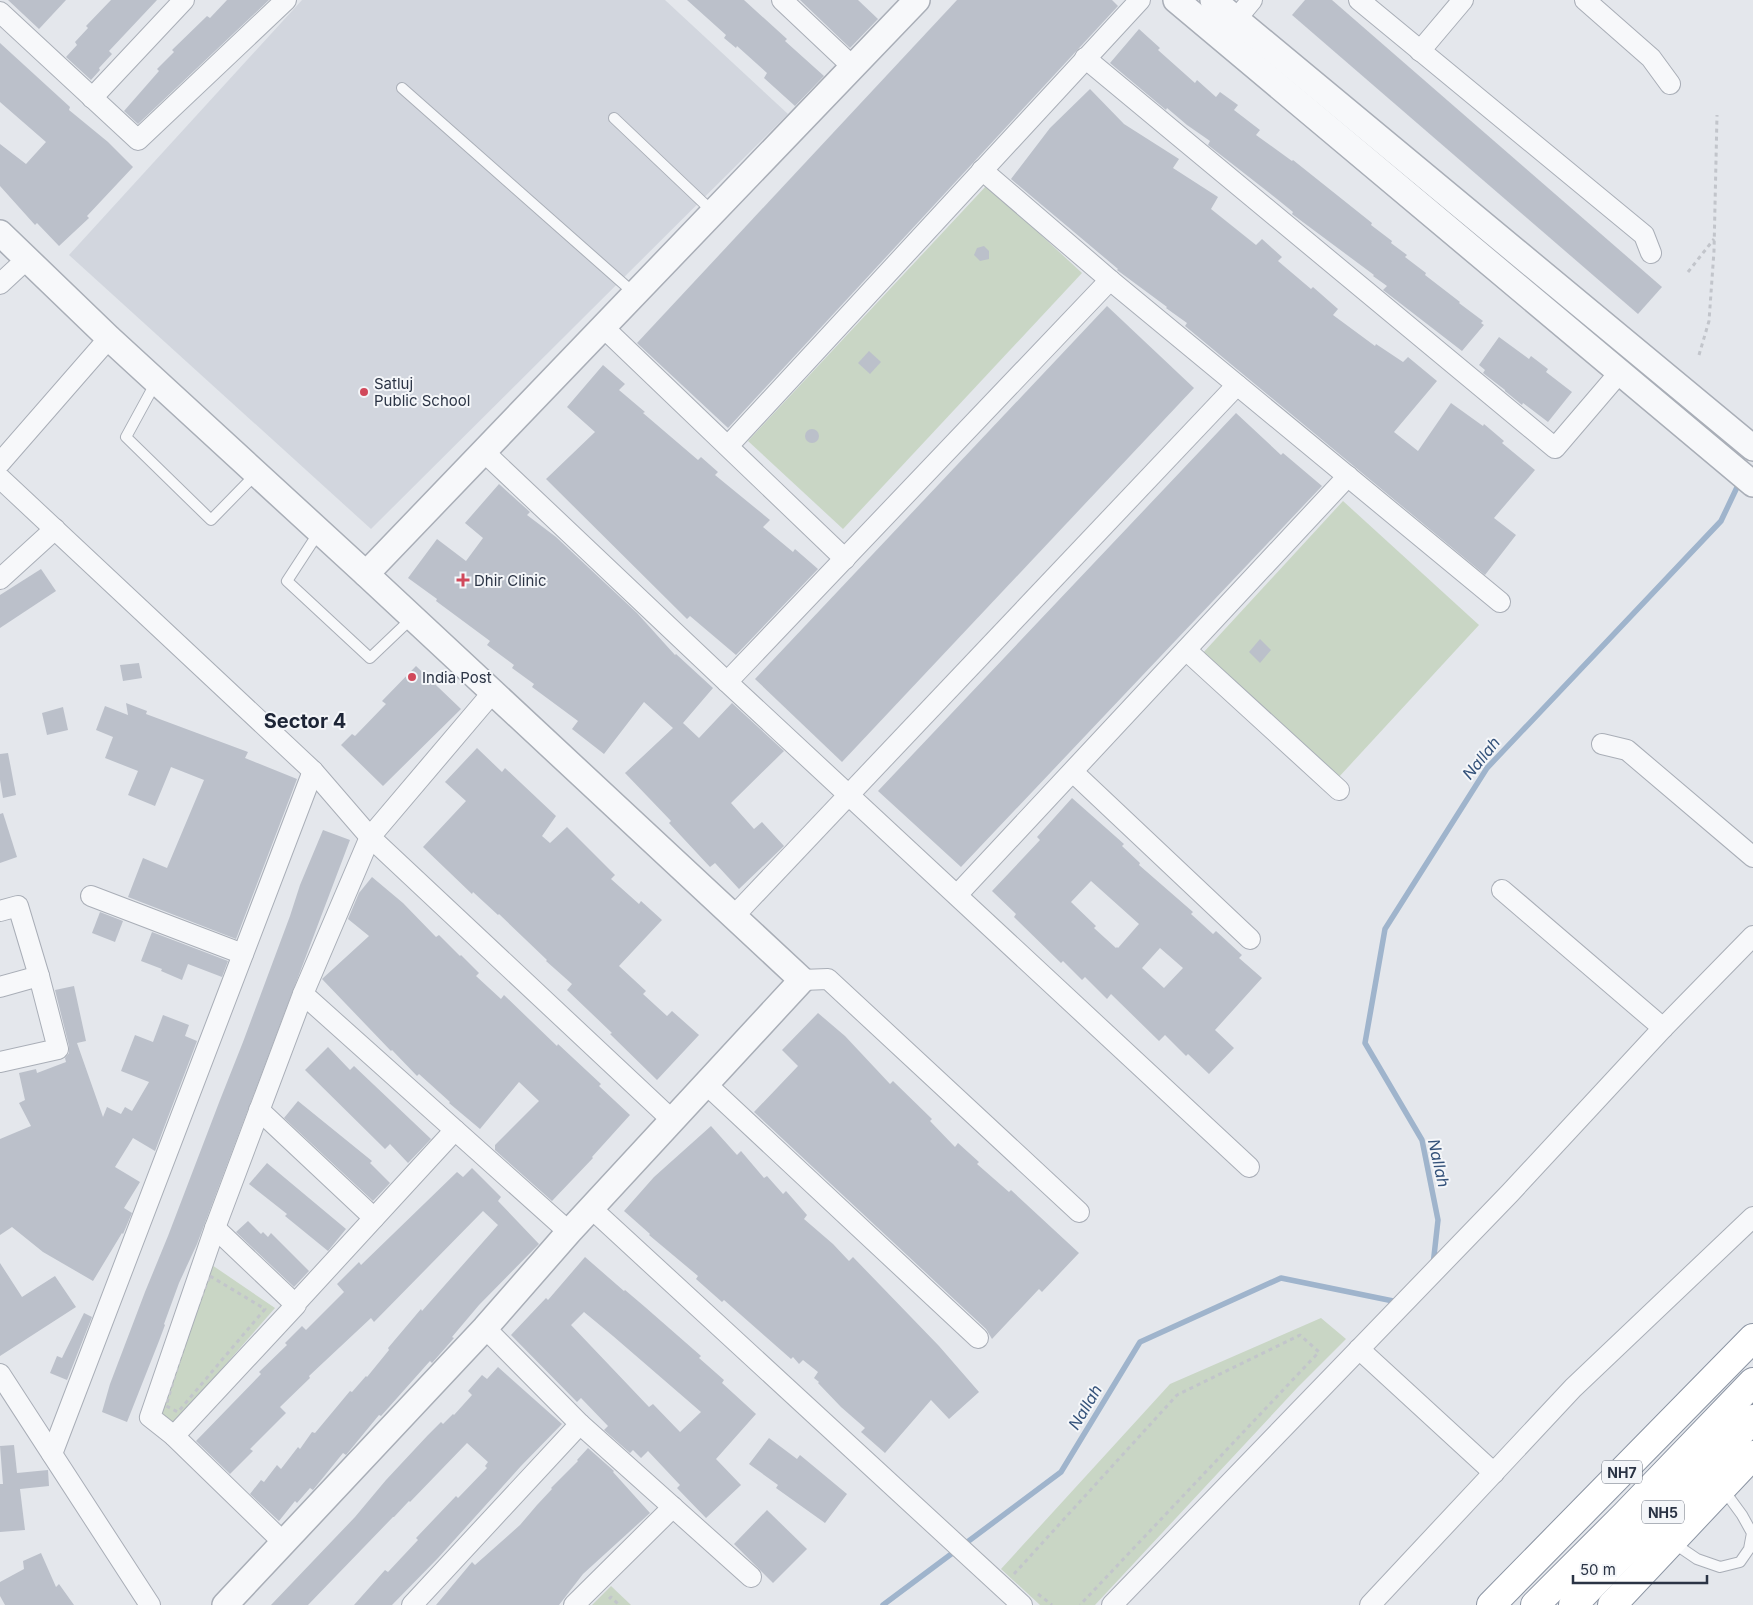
<svg xmlns="http://www.w3.org/2000/svg" width="1753" height="1605" font-family="Inter,sans-serif">
<style>
.built{fill:#d2d6de}
.green{fill:#c9d6c5}
.lines{fill:none;stroke-linecap:round;stroke-linejoin:round}
.stream{stroke:#9fb4cc;stroke-width:5.5}
.building{fill:#bbc0ca;fill-rule:evenodd}
.service-casing{stroke:#a9aeb7;stroke-width:12}
.minor-casing{stroke:#a9aeb7;stroke-width:22}
.tertiary-casing{stroke:#a9aeb7;stroke-width:28}
.trunk-casing{stroke:#8b94a3;stroke-width:30}
.path{stroke:#c2c5cb;stroke-width:3;stroke-dasharray:4 4;stroke-linecap:butt}
.service{stroke:#f7f8fa;stroke-width:10}
.minor{stroke:#f7f8fa;stroke-width:20}
.tertiary{stroke:#f7f8fa;stroke-width:25}
.trunk{stroke:#fff;stroke-width:28}
.poi-dot{fill:#d1495b;stroke:#f4f6f9;stroke-width:2}
.labels{text-anchor:middle;dominant-baseline:central;stroke-width:4;stroke-linejoin:round;paint-order:stroke}
.shield{fill:#f4f6f9;stroke:#676e7b;stroke-width:1}
.shield-label{font-size:14px;font-weight:bold;fill:#2b3445}
.poi-label{font-size:15px;fill:#2b3445;stroke:#f4f6f9;text-anchor:start}
.water-label{font-size:16px;font-style:italic;fill:#34527a;stroke:#f4f6f9}
.district-label{font-size:20px;font-weight:bold;fill:#1d2536;stroke:#f4f6f9}
</style>
<rect width="100%" height="100%" fill="#e4e7ec"/>
<path class="built" d="M302,0H665L788,114L371,529L69,255Z"/>
<g class="green">
<path d="M987,185L1082,273L843,529L748,441Z"/>
<path d="M1343,501L1479,625L1338,778L1202,654Z"/>
<path d="M209,1263L275,1308L173,1425L158,1414Z"/>
<path d="M1321,1318L1346,1339L1298,1387L1095,1605H1040L1001,1569L1170,1384Z"/>
<path d="M611,1586L631,1605H592Z"/>
</g>
<g class="lines">
<g class="stream">
<path d="M1433,1265L1438,1220L1422,1140L1365,1043L1385,929L1487,768L1721,521L1740,481"/>
<path d="M883,1605L1061,1472L1140,1342L1281,1278L1398,1302"/>
</g>
</g>
<g class="building">
<path d="M8,0H66L39,29Z"/>
<path d="M111,0H157L109,51L112,54L99,68L100,70L91,80L66,57L77,45L75,42L88,28L86,26Z"/>
<path d="M227,0H269L138,124L124,111L159,71L157,69L174,52L172,50L207,16L210,18Z"/>
<path d="M687,0H744L787,39L785,41L824,76L795,106L764,78L767,73L737,46L736,48L724,38L726,35Z"/>
<path d="M800,0H858L878,19L850,48Z"/>
<path d="M957,0H1112L1118,6L728,428L637,343Z"/>
<path d="M1305,0H1332L1662,287L1638,314L1292,15Z"/>
<path d="M1139,29L1160,48L1158,50L1195,83L1197,80L1216,97L1220,92L1238,105L1234,110L1260,130L1256,135L1292,161L1293,160L1372,223L1371,225L1392,241L1391,243L1407,255L1405,257L1426,273L1425,275L1460,302L1459,303L1483,321L1481,323L1484,325L1462,351L1383,290L1387,286L1373,276L1374,275L1292,214L1293,212L1277,199L1208,145L1210,141L1187,125L1167,108L1166,110L1110,63Z"/>
<path d="M0,43L70,107L69,110L108,142L133,167L87,216L89,218L59,246L37,223L35,225L0,186V144L26,164L46,142L0,102Z"/>
<path d="M1090,89L1124,124L1179,159L1173,168L1218,197L1211,209L1256,245L1262,239L1282,257L1278,261L1311,289L1313,287L1338,309L1333,315L1375,346L1376,344L1403,362L1408,357L1437,381L1394,432L1418,451L1451,403L1483,426L1484,424L1504,441L1502,443L1535,470L1494,518L1516,535L1485,575L1185,326L1187,323L1166,308L1167,307L1117,270L1118,269L1011,179L1050,128Z"/>
<path d="M984,246L989,251V259L980,261L974,255L977,248Z"/>
<path d="M1107,306L1194,388L842,762L755,679Z"/>
<path d="M1499,337L1529,359L1531,356L1548,369L1546,372L1572,392L1548,422L1523,403L1522,405L1505,391V390L1483,373L1485,370L1479,365Z"/>
<path d="M869,351L881,362L870,374L858,363Z"/>
<path d="M603,365L625,384L619,390L645,412L643,413L698,460L701,457L718,472L715,475L770,520L763,527L793,552L795,549L818,569L736,655L690,616L687,619L546,479L595,432L567,407Z"/>
<path d="M1236,413L1281,455L1283,453L1322,486L961,867L878,791Z"/>
<circle cx="812" cy="436" r="7"/>
<path d="M499,484L530,512L527,515L556,537L637,613L675,655L676,654L713,688L683,723L699,738L732,703L784,751L731,803L754,829L762,822L784,846L739,889L715,863L710,867L669,823L671,821L625,773L673,728L644,702L604,754L572,729L578,721L532,687L534,684L512,668L514,665L487,645L490,641L436,601L437,599L408,578L437,539L466,561L483,538L465,523Z"/>
<path d="M41,569L56,591L0,628V595Z"/>
<path d="M1260,639L1271,650L1260,663L1249,652Z"/>
<path d="M139,663L142,678L123,681L120,665Z"/>
<path d="M416,666L461,709L383,786L341,745L352,734L355,736L386,704L382,701Z"/>
<path d="M126,703L147,711L146,714L248,752L245,758L297,779L236,939L128,897L143,858L167,868L204,780L171,767L155,806L128,795L138,771L105,758L113,737L96,730L105,706L128,715Z"/>
<path d="M63,707L68,730L47,735L42,713Z"/>
<path d="M477,748L502,772L505,768L556,816L542,836L550,843L567,827L615,875L611,879L639,904L641,901L662,920L619,966L646,991L643,994L667,1016L672,1011L699,1035L657,1080L610,1034L612,1033L567,990L572,984L546,961L547,960L499,914L498,915L473,892L472,894L423,847L466,801L445,782Z"/>
<path d="M8,753L16,795L3,798L0,780V754Z"/>
<path d="M1072,798L1124,844L1122,846L1140,863L1139,865L1193,912L1191,914L1213,934L1216,931L1242,955L1239,958L1262,978L1215,1030L1234,1048L1209,1074L1188,1054L1186,1056L1165,1035L1159,1041L1111,994L1107,999L1085,977L1082,980L1063,961L1061,963L1014,917L1016,914L992,891L1040,840L1037,837ZM1091,881L1139,924L1118,948L1117,947L1116,948L1094,928L1096,926L1071,902ZM1160,948L1183,968L1164,988L1142,968Z"/>
<path d="M3,813L17,857L0,863V814Z"/>
<path d="M323,830L350,840L197,1244L179,1283L164,1324L165,1325L159,1341L127,1422L102,1412L110,1384L145,1292L168,1236L220,1100L243,1042L290,916L300,885Z"/>
<path d="M372,877L403,903L436,937L439,935L460,956L461,955L479,973L476,976L501,999L504,995L557,1046L558,1044L601,1084L599,1086L630,1115L592,1157L593,1158L552,1201L495,1150V1145L539,1101L519,1082L480,1129L449,1103L450,1102L419,1074L417,1076L392,1050L391,1051L322,979L369,936L348,919L359,893Z"/>
<path d="M100,912L123,921L115,942L92,933Z"/>
<path d="M152,932L228,961L222,977L188,964L182,980L161,971L162,969L141,961Z"/>
<path d="M74,986L86,1041L77,1043L103,1117L107,1107L121,1114L125,1107L132,1111L149,1082L121,1071L135,1035L153,1042L163,1015L189,1025L185,1036L197,1041L155,1151L133,1138L115,1167L140,1182L124,1208L132,1213L123,1234L122,1233L93,1281L43,1252L12,1227L0,1235V1139L31,1126L19,1103L25,1100L19,1073L36,1069L37,1073L66,1062L65,1058L69,1053V1046L55,990Z"/>
<path d="M818,1013L845,1036L890,1084L893,1081L932,1119L930,1121L955,1147L958,1143L979,1162L977,1164L1009,1192L1011,1190L1079,1253L1042,1292L1039,1289L992,1339L986,1329L754,1112L798,1066L782,1050Z"/>
<path d="M328,1047L350,1070L354,1066L431,1139L408,1163L390,1144L385,1149L305,1070Z"/>
<path d="M298,1101L372,1161L370,1163L390,1183L373,1201L284,1118Z"/>
<path d="M711,1126L737,1155L741,1151L764,1178L767,1176L783,1194L786,1191L807,1215L804,1219L833,1244L849,1261L853,1257L939,1346L979,1392L949,1419L931,1400L885,1453L861,1432L865,1428L841,1407L818,1383L819,1382L814,1378L818,1372L803,1360L799,1364L793,1357L791,1359L724,1300L722,1302L696,1279L698,1276L649,1235L650,1234L624,1211L654,1177Z"/>
<path d="M267,1163L346,1229L328,1251L285,1216L287,1214L249,1184Z"/>
<path d="M472,1168L501,1197L498,1201L539,1244L479,1305L452,1337L454,1338L432,1363L430,1361L381,1416L379,1415L346,1455L343,1453L313,1490L310,1488L297,1503L295,1501L279,1521L250,1494L261,1480L264,1482L277,1465L281,1469L298,1447L300,1449L312,1432L315,1433L350,1391L352,1392L366,1376L367,1377L389,1350L388,1348L421,1309L422,1311L498,1225L483,1211L374,1322L371,1318L309,1376L310,1378L280,1407L286,1413L250,1449L253,1451L230,1474L196,1441L261,1374L259,1372L287,1345L285,1343L302,1326L306,1330L344,1292L337,1284L359,1262L361,1265L457,1172L463,1177Z"/>
<path d="M248,1221L261,1234L263,1232L268,1237L271,1233L309,1271L294,1287L236,1232Z"/>
<path d="M585,1257L624,1291L625,1290L645,1307L701,1356L699,1358L724,1380L722,1383L756,1414L716,1459L741,1485L706,1518L677,1488L680,1485L648,1451L641,1458L633,1450L630,1453L604,1430L608,1426L581,1398L577,1402L511,1335L546,1298L548,1300ZM584,1312L613,1336L701,1412L680,1432L653,1404L649,1407L571,1325Z"/>
<path d="M0,1263L22,1297L55,1276L76,1307L0,1356Z"/>
<path d="M84,1313L92,1317L67,1380L50,1373L57,1356L62,1358Z"/>
<path d="M498,1367L562,1424L521,1466L438,1558L392,1605H354L385,1570L388,1572L418,1540L416,1538L435,1518L456,1496L458,1498L487,1468L485,1466L488,1462L467,1443L410,1502L409,1501L394,1517H393L308,1605H271L355,1517L386,1480L428,1435L441,1422L443,1424L453,1414L454,1415L472,1395L468,1391L482,1375L487,1379Z"/>
<path d="M769,1438L797,1459L800,1455L847,1494L825,1523L776,1488L778,1485L749,1464Z"/>
<path d="M14,1445L17,1473L48,1470L49,1486L20,1489L25,1530L0,1532V1484H3L0,1446Z"/>
<path d="M588,1448L614,1471L613,1472L650,1513L583,1574L559,1605H436L472,1562L475,1565L520,1525L537,1505L552,1489L551,1488L578,1461L577,1460Z"/>
<path d="M767,1510L807,1549L773,1583L734,1544Z"/>
<path d="M41,1553L56,1587L59,1584L74,1605H5L0,1596V1582L24,1569L23,1561Z"/>
</g>
<g class="lines">
<defs>
<g id="service">
<path d="M402,88L635,294"/>
<path d="M614,118L713,212"/>
<path d="M156,382L126,437L211,520L256,474"/>
<path d="M319,532L287,581L370,658L412,618"/>
<path d="M1672,1542L1697,1559L1720,1567L1740,1562L1749,1549L1752,1533L1742,1515L1723,1489"/>
</g>
<g id="minor">
<path d="M782,0L853,67"/>
<path d="M1359,0L1644,235L1651,253"/>
<path d="M1585,0L1651,58L1670,84"/>
<path d="M0,12L138,140L286,0"/>
<path d="M1227,30L1252,0"/>
<path d="M1420,51L1463,0"/>
<path d="M1085,58L1555,448L1620,372"/>
<path d="M92,98L184,0"/>
<path d="M982,170L1110,280L1500,602"/>
<path d="M0,284L28,258"/>
<path d="M603,327L845,559"/>
<path d="M728,446L1140,0"/>
<path d="M483,451L727,682L1249,1167"/>
<path d="M0,463L109,338"/>
<path d="M0,478L313,771L370,837L672,1120"/>
<path d="M0,579L55,529"/>
<path d="M1186,650L1339,790"/>
<path d="M727,682L1110,280"/>
<path d="M1602,744L1627,750L1753,857"/>
<path d="M1073,772L1250,939"/>
<path d="M1502,890L1663,1028"/>
<path d="M957,895L1348,476"/>
<path d="M91,896L243,954"/>
<path d="M0,911L18,906L39,976L58,1049L0,1062"/>
<path d="M733,917L1237,385"/>
<path d="M802,980L828,979L1079,1212"/>
<path d="M0,987L39,976"/>
<path d="M303,994L569,1232"/>
<path d="M706,1084L978,1338"/>
<path d="M259,1110L374,1218"/>
<path d="M591,1208L1022,1605"/>
<path d="M215,1228L295,1304"/>
<path d="M485,1328L580,1424L751,1577"/>
<path d="M1359,1349L1494,1473"/>
<path d="M0,1374L150,1605"/>
<path d="M174,1436L296,1305L295,1304L455,1130"/>
<path d="M52,1454L313,771"/>
<path d="M283,1542L174,1436L150,1417L215,1228L303,994L370,837L493,692"/>
<path d="M412,1605L580,1424"/>
<path d="M574,1605L673,1507"/>
<path d="M1112,1605L1510,1193L1663,1028L1753,936"/>
<path d="M1370,1605L1573,1388L1753,1217"/>
</g>
<g id="tertiary">
<path d="M1176,0L1753,484"/>
<path d="M1213,0L1753,448"/>
<path d="M0,233L109,338L366,574L802,980L569,1232L485,1328L225,1605"/>
<path d="M366,574L917,0"/>
</g>
<g id="trunk">
<path d="M1491,1605L1753,1338"/>
<path d="M1535,1605L1625,1515L1753,1382"/>
<path d="M1573,1605L1753,1419"/>
<path d="M1612,1605L1753,1455"/>
</g>
</defs>
<use href="#service" class="service-casing"/>
<use href="#minor" class="minor-casing"/>
<use href="#tertiary" class="tertiary-casing"/>
<use href="#trunk" class="trunk-casing"/>
<g class="path">
<path d="M1688,272L1714,239"/>
<path d="M1699,355L1709,321L1714,251L1717,115"/>
<path d="M210,1276L265,1309L178,1412L166,1406L191,1321Z"/>
<path d="M1014,1574L1177,1395L1300,1335L1319,1352L1080,1605"/>
<path d="M1038,1594L1052,1605"/>
<path d="M609,1599L611,1597L619,1605"/>
</g>
<use href="#service" class="service"/>
<use href="#minor" class="minor"/>
<use href="#tertiary" class="tertiary"/>
<use href="#trunk" class="trunk"/>
</g>
<g class="poi-dot">
<circle cx="364" cy="392" r="5"/>
<path d="M460.5 572.5h5v5h5v5h-5v5h-5v-5h-5v-5h5z"/>
<circle cx="412" cy="677" r="5"/>
</g>
<g class="labels">
<g class="shield">
<rect x="1602" y="1460.5" width="40" height="23" rx="4"/>
<rect x="1642" y="1500.5" width="42" height="23" rx="4"/>
</g>
<g class="shield-label">
<text x="1622" y="1472">NH7</text>
<text x="1663" y="1512">NH5</text>
</g>
<g class="poi-label">
<text x="374" y="383">Satluj<tspan x="374" dy="17">Public School</tspan></text>
<text x="474" y="580">Dhir Clinic</text>
<text x="422" y="677">India Post</text>
</g>
<g class="water-label">
<text transform="translate(1481 758) rotate(-51)">Nallah</text>
<text transform="translate(1439 1163) rotate(77)">Nallah</text>
<text transform="translate(1085 1407) rotate(-59)">Nallah</text>
</g>
<g class="district-label">
<text x="305" y="721">Sector 4</text>
</g>
</g>
<path d="M1573 1575v8h134v-8" fill="none" stroke="#2b3445" stroke-width="2.5"/>
<text x="1580" y="1575" font-size="15" fill="#2b3445" stroke="#f4f6f9" stroke-width="4" paint-order="stroke">50 m</text>
</svg>
